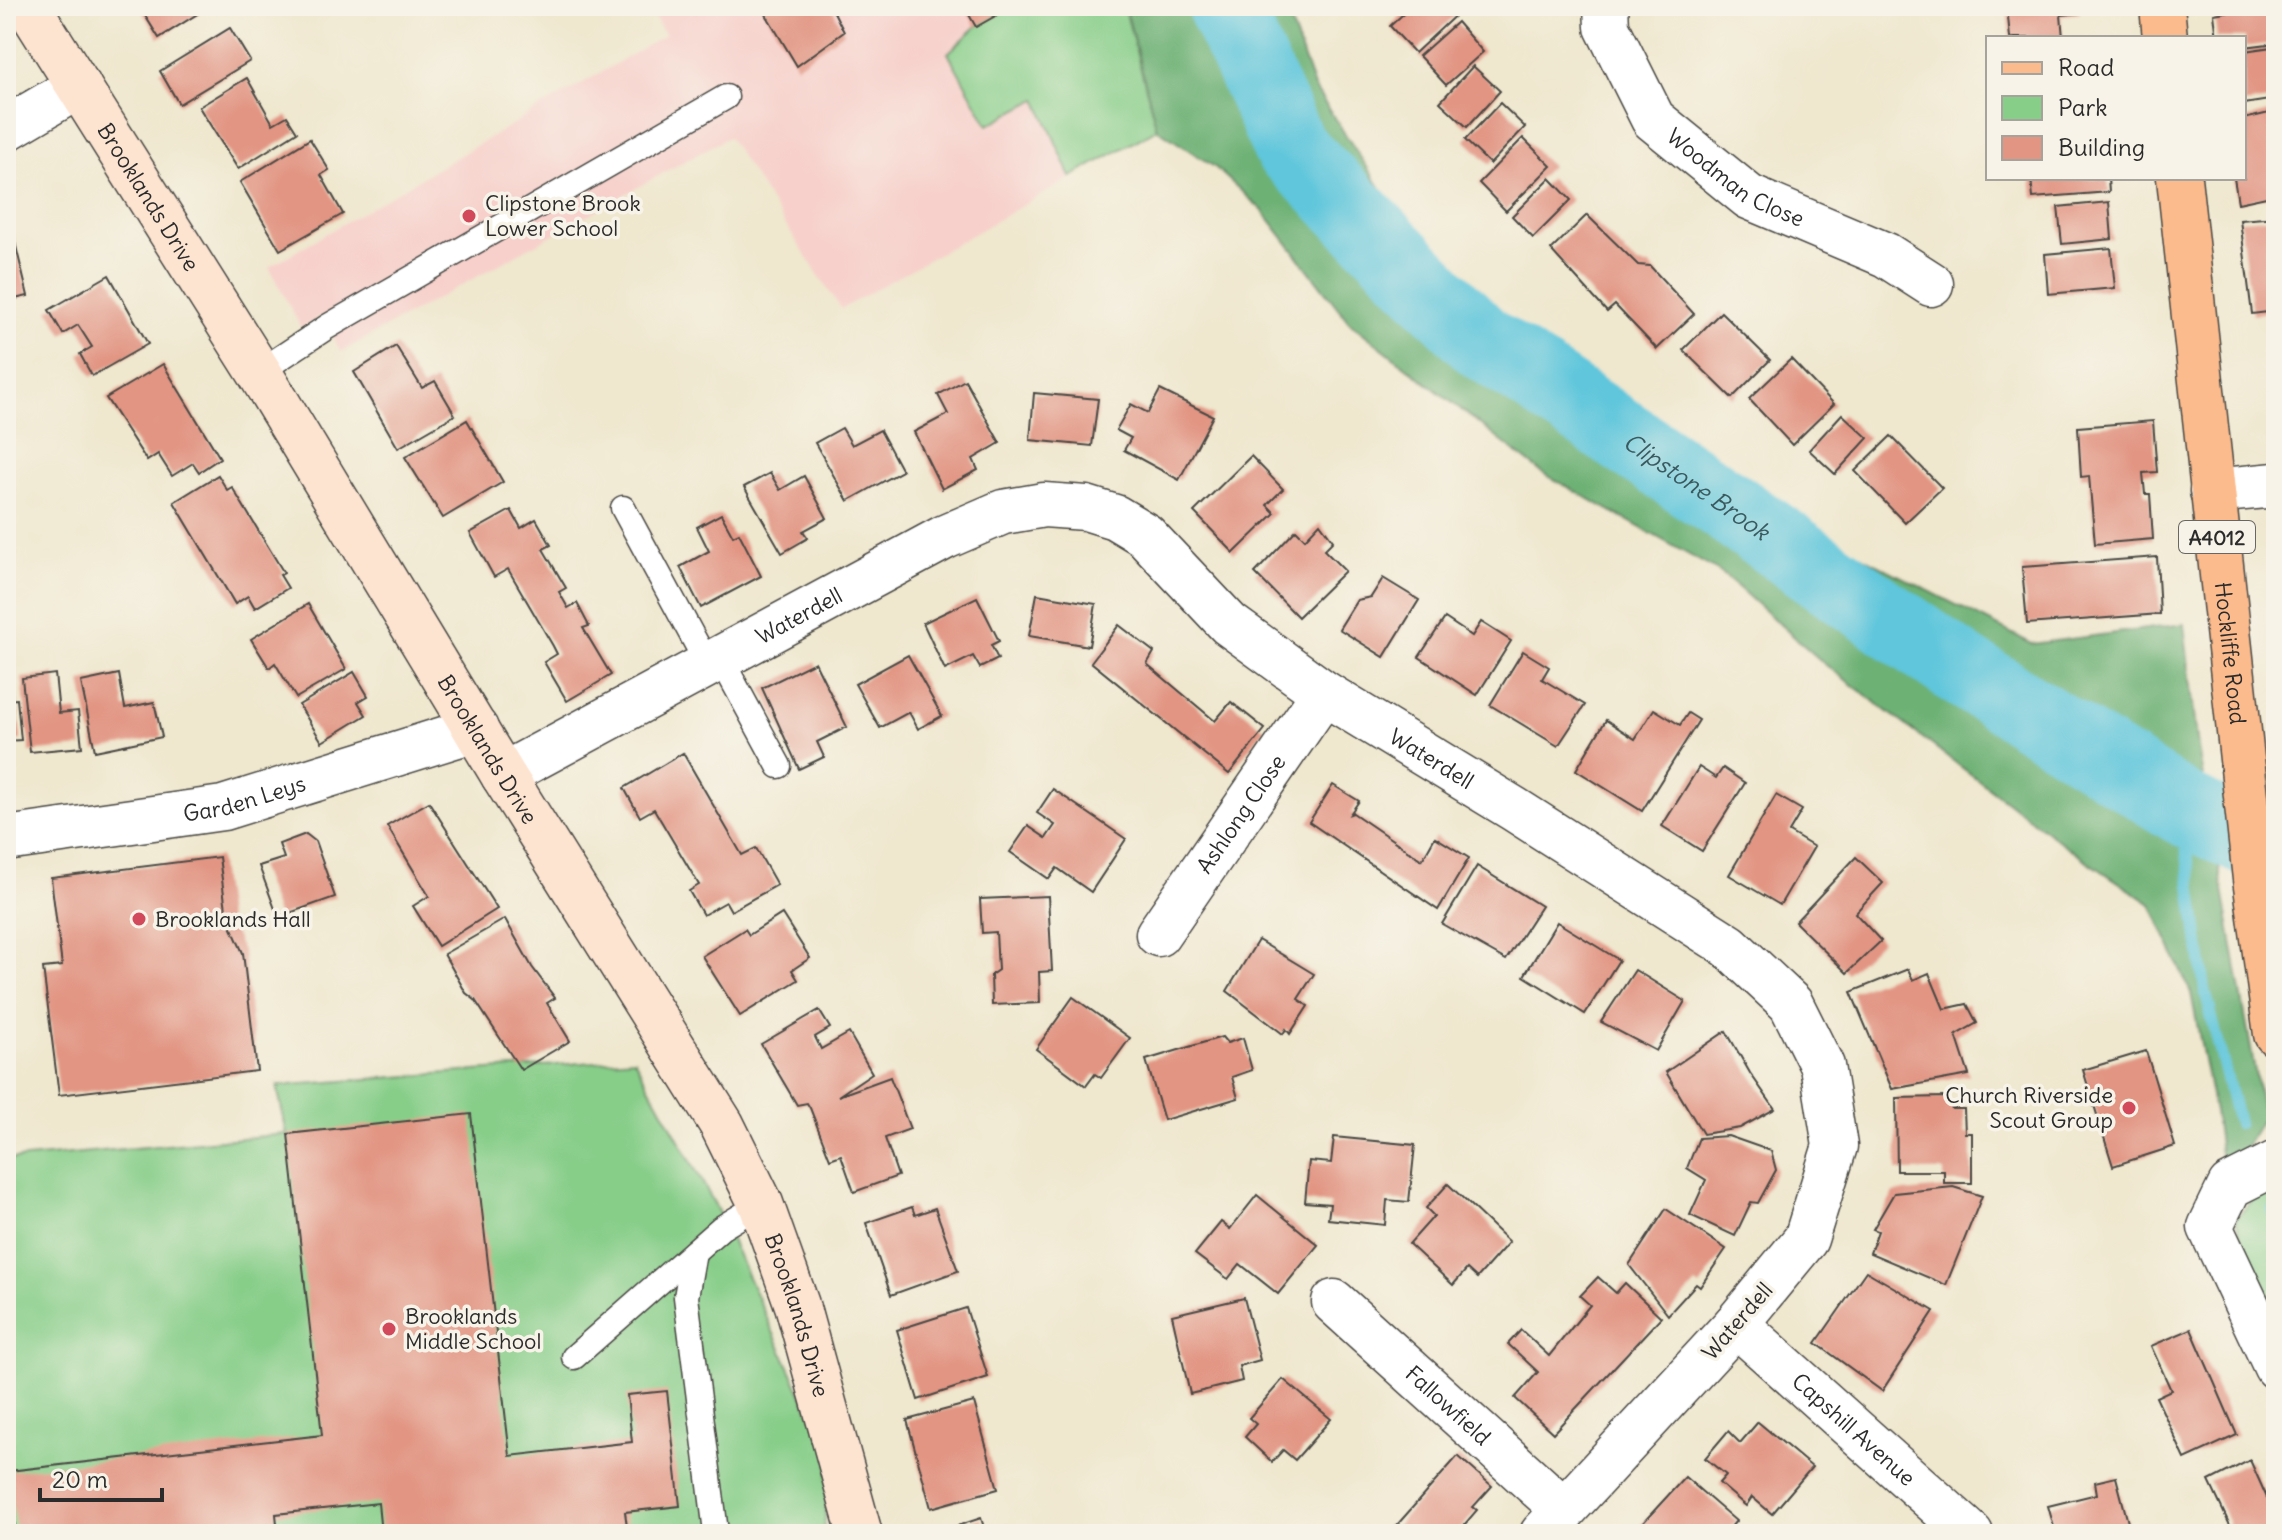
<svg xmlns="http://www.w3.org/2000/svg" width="2282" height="1540" font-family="Delius,sans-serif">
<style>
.built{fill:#f7d0cb}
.green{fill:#87ce89;stroke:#597c5a;stroke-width:2}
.forest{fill:#6db175;stroke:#4c6e50;stroke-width:2}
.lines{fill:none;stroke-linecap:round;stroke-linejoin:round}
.stream{stroke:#5ec6db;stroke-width:12}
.river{stroke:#5ec6db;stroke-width:74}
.building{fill:#e29583}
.lane-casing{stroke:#484743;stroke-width:27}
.street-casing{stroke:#484743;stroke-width:47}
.secondary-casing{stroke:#484743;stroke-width:47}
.primary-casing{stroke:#484743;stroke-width:47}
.lane{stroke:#fff;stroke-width:24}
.street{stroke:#fff;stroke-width:44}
.secondary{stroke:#fde4d1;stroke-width:44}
.primary{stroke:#fbbb8d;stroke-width:44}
.poi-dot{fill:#d1495b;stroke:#f7f3e8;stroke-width:3}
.labels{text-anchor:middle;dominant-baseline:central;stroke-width:7;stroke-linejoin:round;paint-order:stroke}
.shield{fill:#f7f3e8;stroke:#686764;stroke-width:2}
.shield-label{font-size:20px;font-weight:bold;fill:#2b2b2b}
.street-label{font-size:22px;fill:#2b2b2b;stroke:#f7f3e8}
.poi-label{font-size:22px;fill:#2b2b2b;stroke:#f7f3e8;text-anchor:start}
.water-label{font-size:24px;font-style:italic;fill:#3a5a60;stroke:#f7f3e8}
</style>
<rect width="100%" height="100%" fill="#f7f3e8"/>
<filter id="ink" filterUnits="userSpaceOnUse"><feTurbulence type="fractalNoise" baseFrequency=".0125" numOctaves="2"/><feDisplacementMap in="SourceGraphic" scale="16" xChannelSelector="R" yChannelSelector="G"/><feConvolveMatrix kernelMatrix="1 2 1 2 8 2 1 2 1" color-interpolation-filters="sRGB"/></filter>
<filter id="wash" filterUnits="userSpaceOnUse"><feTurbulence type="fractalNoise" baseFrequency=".006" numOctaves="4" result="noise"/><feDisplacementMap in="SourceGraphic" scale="32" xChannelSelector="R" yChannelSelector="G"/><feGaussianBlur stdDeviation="1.8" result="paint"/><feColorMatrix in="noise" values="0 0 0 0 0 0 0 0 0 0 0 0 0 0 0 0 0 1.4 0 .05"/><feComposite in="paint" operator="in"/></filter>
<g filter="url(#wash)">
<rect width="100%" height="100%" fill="#efe7ce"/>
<path class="built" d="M648,6H1124L1157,129L841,309L728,137L341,352L321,316L301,328L269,267L665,35Z"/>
<g class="green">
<path d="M1013,6H1124L1157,129L1071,177L1037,99L988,125L948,53L976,27Z"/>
<path d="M634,1059L715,1205L829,1454L824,1534H6V1160L287,1134L277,1086Z"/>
<path d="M2276,1189V1315L2242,1245L2236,1219L2252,1200Z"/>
</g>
<path class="forest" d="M1125,6H1285L1314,87L1421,249L1575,373L1857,554L2032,644L2184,624L2198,748L2263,1117L2237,1161L2222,1169L2216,1122L2191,993L2151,904L2074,852L1826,665L1723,574L1541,472L1349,322L1262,210L1216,168L1157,129Z"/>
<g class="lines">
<g class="stream">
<path d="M2181,807L2205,990L2238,1123"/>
<path d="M2273,1210L2276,1216"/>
</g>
<path class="river" id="s1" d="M1224,6L1290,148L1482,342L1717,499L1962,670L2181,807L2276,854"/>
</g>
<g id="blocks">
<g class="building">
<path d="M139,6H210L159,38Z"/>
<path d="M761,6H831L844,32L797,66Z"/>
<path d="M964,6H1013L976,27Z"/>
<path d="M1412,6H1459L1462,9L1415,53L1390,26Z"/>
<path d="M2007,6H2079L2080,13L2061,15L2063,38H2010Z"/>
<path d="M2259,6H2276V43L2244,47V38H2217L2214,14Z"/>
<path d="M1457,22L1483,52L1446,85L1419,56Z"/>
<path d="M230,28L250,61L179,104L160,71Z"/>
<path d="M2272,47L2276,75V99L2244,104V51Z"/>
<path d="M1473,66L1500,91L1467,127L1440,102Z"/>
<path d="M247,78L273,124L287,116L297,132L238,169L199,107Z"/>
<path d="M1500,103L1525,127L1490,164L1465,140Z"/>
<path d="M2269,113L2276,160V195L2238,203L2234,178H2244V119Z"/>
<path d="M1523,138L1551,166L1506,211L1479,183Z"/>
<path d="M310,139L329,170L321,175L343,214L280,250L240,182Z"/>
<path d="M1550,178L1571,200L1533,238L1512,216Z"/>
<path d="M2031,178H2108L2109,192L2033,198Z"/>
<path d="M2109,202L2112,239L2062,244L2058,207Z"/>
<path d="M1587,215L1638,265L1650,266L1694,314L1657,349L1615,305L1607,312L1551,250Z"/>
<path d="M2276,217V311L2252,314L2240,220Z"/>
<path d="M13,234L28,296L10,300L6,287V236Z"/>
<path d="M2111,248L2115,288L2048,294L2045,254Z"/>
<path d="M109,275L148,344L92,376L80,354L92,347L78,325L63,334L49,310Z"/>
<path d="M1721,312L1770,360L1732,398L1683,350Z"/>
<path d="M396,346L422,388L435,381L455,415L398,448L354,372Z"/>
<path d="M1791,359L1834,404L1792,445L1749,399Z"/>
<path d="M163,364L220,458L199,472L193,463L172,476L158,454L147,461L106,398Z"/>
<path d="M965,380L1000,443L973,459L978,470L942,489L914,432L948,414L938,395Z"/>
<path d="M1160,390L1213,416L1179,480L1124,450L1131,438L1116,430L1131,404L1148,413Z"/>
<path d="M1034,393L1098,399L1092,446L1030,440Z"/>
<path d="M1842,414L1868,438L1835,474L1809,450Z"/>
<path d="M467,420L503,482L443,518L405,457Z"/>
<path d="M2153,421L2157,472L2143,473L2145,494H2150L2153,539L2095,544L2089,476L2081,477L2078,427Z"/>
<path d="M842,428L852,445L880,430L902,471L848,501L815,443Z"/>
<path d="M1891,436L1942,488L1905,523L1855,471Z"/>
<path d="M1251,456L1283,489L1267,505L1275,513L1234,553L1194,512Z"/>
<path d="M770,473L780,490L804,476L827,518L803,531L808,538L782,553L744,487Z"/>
<path d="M218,475L227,490L232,487L284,573L280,575L288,588L255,608L248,596L235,604L174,502Z"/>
<path d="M511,510L521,528L536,519L551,545L543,549L566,588L559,592L568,608L577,603L589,626L583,628L611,675L567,701L544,662L557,654L553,646L508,569L494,577L470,533Z"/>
<path d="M721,514L733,536L739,533L761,576L701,608L680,567L709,551L697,527Z"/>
<path d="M1320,523L1333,541L1324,550L1345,571L1298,617L1255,573L1296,530L1305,539Z"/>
<path d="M2157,557L2160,614L2027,624L2022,567Z"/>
<path d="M1383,578L1419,600L1384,657L1339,629L1357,600L1371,597Z"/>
<path d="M1037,594L1096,604L1089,646L1029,636Z"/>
<path d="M977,597L999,641L991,645L998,659L980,668L973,656L945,670L923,623Z"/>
<path d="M308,604L346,669L296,698L275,663L269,668L251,639Z"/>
<path d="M1445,618L1472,636L1481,622L1511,641L1477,695L1419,657Z"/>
<path d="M1119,625L1154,652L1147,664L1215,721L1231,702L1265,729L1229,774L1091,662Z"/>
<path d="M1523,651L1549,667L1542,679L1585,705L1558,746L1490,705Z"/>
<path d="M908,655L942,716L918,729L909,712L880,728L855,684Z"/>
<path d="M815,662L847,727L817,742L824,757L799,769L762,688Z"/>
<path d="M354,672L368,696L358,702L366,715L322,742L299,705Z"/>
<path d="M55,674L59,713L78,711L82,747L30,752L22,678Z"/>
<path d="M119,674L125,708L154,702L162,737L95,751L81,682Z"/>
<path d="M17,699L21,740L6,741V700Z"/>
<path d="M1654,709L1680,725L1688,713L1699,720L1642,811L1576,770L1606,720L1635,739Z"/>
<path d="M683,753L742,855L756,848L777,885L731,911L726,902L703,915L689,891L699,885L654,809L640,817L624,788Z"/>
<path d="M1699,767L1716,778L1723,768L1745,783L1702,851L1662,826Z"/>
<path d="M1333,785L1359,801L1350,814L1353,813L1422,860L1435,837L1469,858L1438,910L1309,822Z"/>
<path d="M1053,789L1126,839L1091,892L1057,868L1049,879L1010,852L1028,826L1046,838L1055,825L1037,813Z"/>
<path d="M1776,795L1802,810L1789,832L1814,847L1780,905L1729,875Z"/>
<path d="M429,802L497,909L438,946L413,906L429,896L387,826Z"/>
<path d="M306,834L315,841L335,897L278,917L259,866L284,858L279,844Z"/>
<path d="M219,857L227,917L243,953L257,1071L59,1095L43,968L62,966L51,878Z"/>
<path d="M1856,857L1883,883L1855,913L1881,941L1847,973L1795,922Z"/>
<path d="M1477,866L1541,906L1506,960L1442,924Z"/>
<path d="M1048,896L1052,971L1039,972L1040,1003L992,1005L991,975L998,970L996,932L982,933L980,899Z"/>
<path d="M782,914L810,958L792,970L798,980L740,1016L702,956L745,929L749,935Z"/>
<path d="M505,919L532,967L555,998L547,1003L570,1041L521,1070L475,1000L466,993L444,954Z"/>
<path d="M1557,922L1619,960L1585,1014L1524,976Z"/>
<path d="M1258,940L1314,974L1298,999L1308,1006L1290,1034L1286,1029L1283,1034L1227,991Z"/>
<path d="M1908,969L1913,980L1929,973L1944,1009L1967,1004L1977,1023L1956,1035L1969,1075L1892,1089L1851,992Z"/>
<path d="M1635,970L1685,1001L1656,1051L1601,1022Z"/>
<path d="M1073,997L1130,1038L1101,1078L1095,1074L1086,1086L1036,1049Z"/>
<path d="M819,1010L830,1028L815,1037L821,1049L849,1033L872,1073L838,1096L890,1077L910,1129L885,1138L898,1176L854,1192L841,1155L830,1159L810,1108L807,1103L797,1105L761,1044Z"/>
<path d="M1726,1031L1750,1073L1775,1109L1740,1128L1703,1134L1666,1072Z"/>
<path d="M1222,1037L1227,1043L1243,1038L1252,1070L1232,1077L1238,1098L1164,1120L1146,1060Z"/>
<path d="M2146,1051L2175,1146L2113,1166L2083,1070Z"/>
<path d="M1946,1097L1952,1109H1964L1965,1133H1972V1183H1944V1171H1897L1896,1098Z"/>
<path d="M471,1114L510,1456L632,1442L627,1395L667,1391L680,1506L625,1512L628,1534H381L378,1503L276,1514L278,1534H16L9,1471L322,1435L288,1134Z"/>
<path d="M1728,1136L1771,1151L1776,1170L1758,1203L1751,1202L1735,1236L1690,1215L1706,1180L1687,1168L1699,1138Z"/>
<path d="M1334,1137L1415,1145L1409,1202L1387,1200L1385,1225L1328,1219L1330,1204L1305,1202L1309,1161L1331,1163Z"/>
<path d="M1448,1184L1509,1242L1477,1278L1467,1269L1453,1285L1409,1244L1434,1216L1426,1208Z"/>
<path d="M1953,1187L1982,1196L1946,1285L1870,1253L1878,1231L1873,1229L1894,1193Z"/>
<path d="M1257,1195L1318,1245L1278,1294L1240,1264L1228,1279L1195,1254L1221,1222L1230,1229Z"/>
<path d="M912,1207L915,1215L935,1208L958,1271L891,1295L866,1223Z"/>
<path d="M1666,1209L1726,1249L1700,1287L1696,1284L1668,1315L1629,1265Z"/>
<path d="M1866,1271L1934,1311L1882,1391L1816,1343Z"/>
<path d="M1598,1277L1616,1293L1625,1283L1661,1317L1553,1433L1515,1398L1538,1372L1508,1344L1521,1330L1549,1356L1590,1305L1580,1296Z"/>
<path d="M1244,1298L1260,1360L1239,1366L1242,1381L1190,1394L1172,1315Z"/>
<path d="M966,1308L988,1377L918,1400L897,1330Z"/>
<path d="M2191,1329L2237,1435L2185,1459L2156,1397L2171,1390L2151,1346Z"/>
<path d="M1283,1379L1331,1419L1295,1460L1283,1450L1272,1462L1245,1437L1256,1424L1249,1418Z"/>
<path d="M974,1402L998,1489L931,1508L907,1420Z"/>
<path d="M1758,1422L1812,1467L1772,1514L1752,1497L1746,1506L1719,1483L1726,1475L1705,1458L1728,1431L1740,1443Z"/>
<path d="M1458,1456L1492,1486L1473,1507L1477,1510L1459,1531L1456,1534H1389Z"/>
<path d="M2250,1460L2276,1518V1531L2269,1534H2234L2209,1481Z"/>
<path d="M1685,1477L1736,1521L1725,1534H1648L1640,1526Z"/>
<path d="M2116,1477L2131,1534H2056L2048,1506L2097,1494L2095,1482Z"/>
<path d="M981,1518L986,1534H936V1533Z"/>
<path d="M1006,1527L1009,1534H987V1533Z"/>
</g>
</g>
</g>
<g filter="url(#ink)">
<use href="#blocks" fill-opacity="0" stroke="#484743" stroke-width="2"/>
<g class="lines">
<defs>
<g id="lane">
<path d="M259,372L327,327L726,97"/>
<path d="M623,508L708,665"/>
<path d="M721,659L779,766"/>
<path d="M694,1252L686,1297L716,1532L719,1534"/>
<path d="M574,1357L721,1228L761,1204"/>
</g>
<g id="street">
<path id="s2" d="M1606,6L1607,27L1653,119L1749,197L1886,255L1931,284"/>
<path d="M6,129L79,86"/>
<path d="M2212,491L2276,485"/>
<path id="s3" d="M503,775L945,537L1003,512L1044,505L1086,508L1115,517L1145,535L1229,624L1324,693L1514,809L1729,946L1791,1004L1822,1066L1835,1146L1806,1239L1736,1324L1542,1534"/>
<path id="s4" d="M6,839L223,808L476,729"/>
<path id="s5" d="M1158,934L1324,693"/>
<path d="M2276,1163L2230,1186L2210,1227L2276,1367"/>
<path id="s6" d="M1334,1302L1564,1510"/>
<path id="s7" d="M1736,1324L1971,1534"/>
</g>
<g id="secondary">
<path id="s8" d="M28,6L259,372L503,775L722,1125L761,1204L797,1305L860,1534"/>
</g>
<g id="primary">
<path d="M2162,6L2165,38"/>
<path id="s9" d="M2179,178L2255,879L2276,1034"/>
</g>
</defs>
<use href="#lane" class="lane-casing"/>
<use href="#street" class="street-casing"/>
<use href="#secondary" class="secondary-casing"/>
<use href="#primary" class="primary-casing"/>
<use href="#lane" class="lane"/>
<use href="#street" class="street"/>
<use href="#secondary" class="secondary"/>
<use href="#primary" class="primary"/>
</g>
</g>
<g class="poi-dot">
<circle cx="469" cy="216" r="8"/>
<circle cx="139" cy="919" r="8"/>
<circle cx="2129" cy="1108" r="8"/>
<circle cx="389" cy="1329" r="8"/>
</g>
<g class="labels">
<rect class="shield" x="2179" y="521" width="76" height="32" rx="6"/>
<g class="shield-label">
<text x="2217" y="537">A4012</text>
</g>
<g class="street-label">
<text stroke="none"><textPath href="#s2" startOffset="226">Woodman Close</textPath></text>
<text stroke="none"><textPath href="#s8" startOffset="226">Brooklands Drive</textPath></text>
<text stroke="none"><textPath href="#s3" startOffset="336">Waterdell</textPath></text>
<text stroke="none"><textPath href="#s9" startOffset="478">Hockliffe Road</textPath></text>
<text stroke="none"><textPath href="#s8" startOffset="874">Brooklands Drive</textPath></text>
<text stroke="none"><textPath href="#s3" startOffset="1080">Waterdell</textPath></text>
<text stroke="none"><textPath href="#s4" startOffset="242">Garden Leys</textPath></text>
<text stroke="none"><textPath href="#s5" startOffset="146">Ashlong Close</textPath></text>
<text stroke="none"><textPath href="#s8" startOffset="1522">Brooklands Drive</textPath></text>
<text transform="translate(1737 1321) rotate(-49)">Waterdell</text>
<text stroke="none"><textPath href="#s6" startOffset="154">Fallowfield</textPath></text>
<text stroke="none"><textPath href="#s7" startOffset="158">Capshill Avenue</textPath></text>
</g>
<g class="poi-label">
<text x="485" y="203">Clipstone Brook<tspan x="485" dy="25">Lower School</tspan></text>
<text x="155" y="919">Brooklands Hall</text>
<text x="2113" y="1095" text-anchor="end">Church Riverside<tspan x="2113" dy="25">Scout Group</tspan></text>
<text x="405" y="1316">Brooklands<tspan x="405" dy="25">Middle School</tspan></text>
</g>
<g class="water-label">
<text stroke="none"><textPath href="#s1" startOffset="688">Clipstone Brook</textPath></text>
</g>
</g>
<rect width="2282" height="1540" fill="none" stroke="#f7f3e8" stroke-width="32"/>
<rect x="1986" y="36" width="260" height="144" fill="#f7f3e8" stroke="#a5a39c" stroke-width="2"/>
<rect x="2002" y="62" width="40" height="12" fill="#fbbb8d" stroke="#a5a39c" stroke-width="2"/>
<text x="2058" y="76" font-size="24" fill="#2b2b2b">Road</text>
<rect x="2002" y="96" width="40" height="24" fill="#87ce89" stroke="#a5a39c" stroke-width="2"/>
<text x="2058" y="116" font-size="24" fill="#2b2b2b">Park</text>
<rect x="2002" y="136" width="40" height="24" fill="#e29583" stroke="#a5a39c" stroke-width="2"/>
<text x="2058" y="156" font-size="24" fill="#2b2b2b">Building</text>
<path d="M40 1488v12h122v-12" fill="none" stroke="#2b2b2b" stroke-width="4"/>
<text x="52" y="1488" font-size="24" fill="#2b2b2b" stroke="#f7f3e8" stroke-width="6" paint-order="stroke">20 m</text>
</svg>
